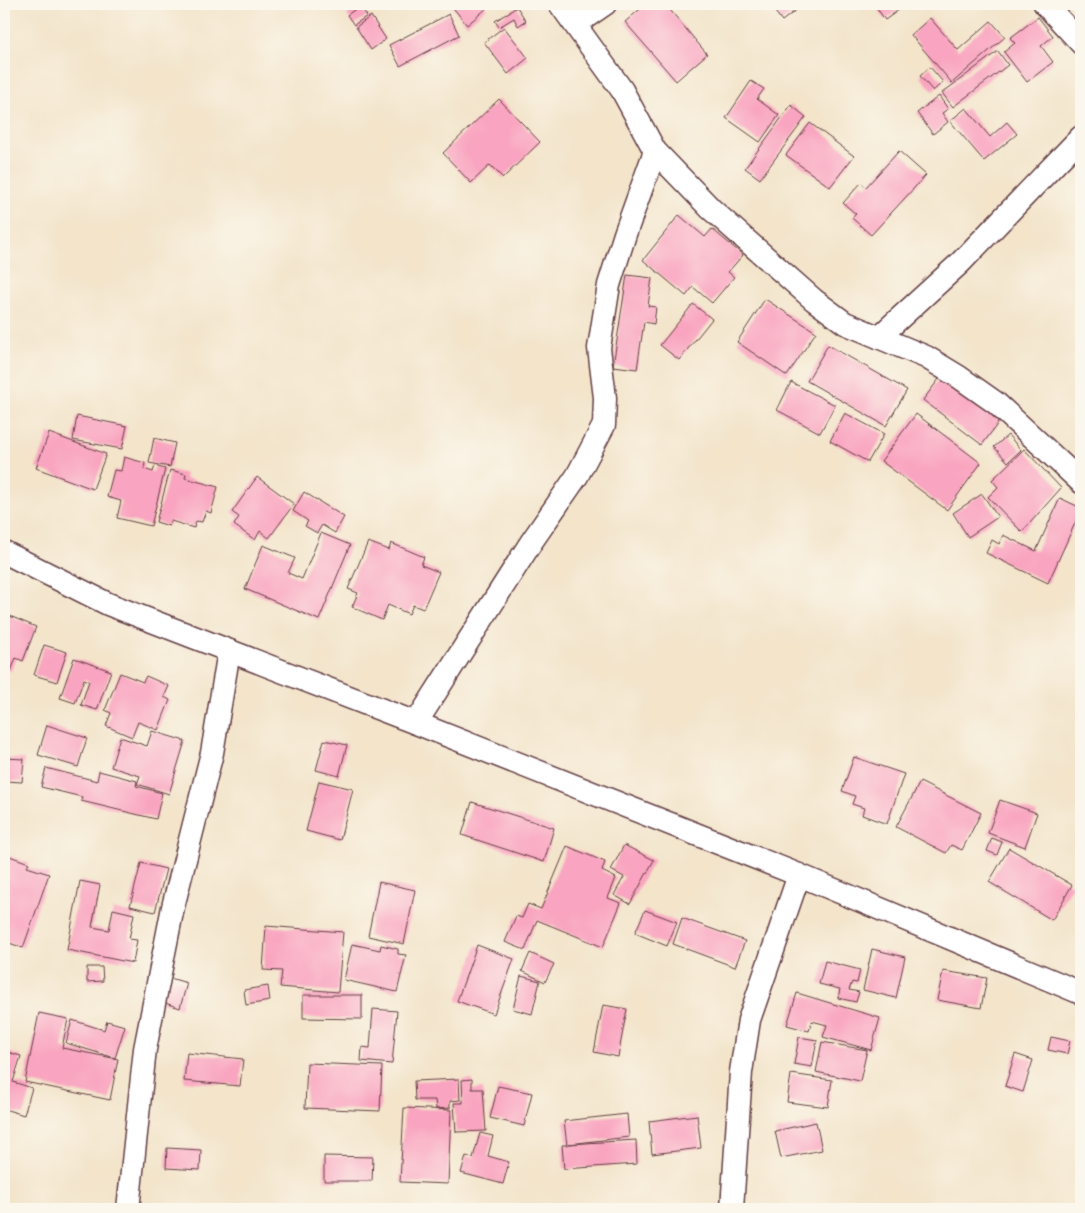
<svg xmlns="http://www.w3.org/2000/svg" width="1085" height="1213" font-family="'IM FELL French Canon',serif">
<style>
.building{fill:#f9a4c0}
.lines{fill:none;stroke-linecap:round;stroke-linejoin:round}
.street-casing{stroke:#633d43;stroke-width:25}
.street{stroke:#fff;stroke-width:22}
</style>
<rect width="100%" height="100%" fill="#fbf7ec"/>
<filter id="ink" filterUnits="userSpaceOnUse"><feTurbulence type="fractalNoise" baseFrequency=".02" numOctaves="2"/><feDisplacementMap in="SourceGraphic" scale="10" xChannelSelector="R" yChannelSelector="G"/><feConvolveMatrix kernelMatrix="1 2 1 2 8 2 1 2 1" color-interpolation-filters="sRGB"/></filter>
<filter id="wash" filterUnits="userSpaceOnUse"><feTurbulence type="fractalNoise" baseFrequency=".0096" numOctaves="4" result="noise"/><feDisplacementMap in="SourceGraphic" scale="20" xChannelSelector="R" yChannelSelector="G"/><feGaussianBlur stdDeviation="1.12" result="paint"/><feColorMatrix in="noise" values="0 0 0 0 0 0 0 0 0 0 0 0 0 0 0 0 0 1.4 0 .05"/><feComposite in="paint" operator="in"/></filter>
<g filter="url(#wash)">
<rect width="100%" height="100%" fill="#f3e4ca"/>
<g id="blocks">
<g class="building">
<path d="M450,4H483L487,8L467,25Z"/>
<path d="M646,4H665L707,54L676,81L625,22Z"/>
<path d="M769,4H804L782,21Z"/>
<path d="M874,4H907L885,20Z"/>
<path d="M360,6L367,16L354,25L347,15Z"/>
<path d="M517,7L526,21L518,26L514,18L499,27L495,21Z"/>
<path d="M449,14L459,35L400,66L389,45Z"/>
<path d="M371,16L386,39L371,50L356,27Z"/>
<path d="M1038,17L1053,36L1041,46L1053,62L1027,82L1004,52L1015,43L1010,38Z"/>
<path d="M930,18L958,50L991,21L1005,37L952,83L911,35Z"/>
<path d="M504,27L528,58L508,74L484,42Z"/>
<path d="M998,51L1008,65L953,107L942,93Z"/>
<path d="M930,67L943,82L933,91L920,76Z"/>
<path d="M751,81L764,89L757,99L779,115L760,142L726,118Z"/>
<path d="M939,96L948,109L942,113L948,122L933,134L917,113Z"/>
<path d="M499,99L540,142L503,178L490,165L471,183L443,153Z"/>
<path d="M791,105L806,117L760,179L745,168Z"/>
<path d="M966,108L990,137L1007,122L1017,134L984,161L950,121Z"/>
<path d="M810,123L854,156L830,187L786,155Z"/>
<path d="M899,151L926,175L871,235L852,218L856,214L843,203L861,183L866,187Z"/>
<path d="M679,215L705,237L712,229L743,255L728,272L734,277L712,303L693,287L686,296L643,260Z"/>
<path d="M627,275L652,278L648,306L656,307L654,324L644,322L637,369L613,366Z"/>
<path d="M765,299L816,332L787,376L737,342Z"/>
<path d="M693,304L712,319L679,360L660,345Z"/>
<path d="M828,345L907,390L886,426L807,381Z"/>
<path d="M942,375L1001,419L982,445L923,400Z"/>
<path d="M791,382L835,405L820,433L777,410Z"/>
<path d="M845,413L884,434L868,462L830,441Z"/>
<path d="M916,414L981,463L947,510L881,461Z"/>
<path d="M77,416L127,426L122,449L73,440Z"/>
<path d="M49,433L106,454L93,489L36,468Z"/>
<path d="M1008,435L1021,450L1008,462L994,447Z"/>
<path d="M154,438L175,443L170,467L149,463Z"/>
<path d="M1024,449L1061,488L1022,532L988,497L998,487L992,480Z"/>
<path d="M124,457L145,463L144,469L153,472L155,466L165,469L151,526L117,518L121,501L107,497L114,470L121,471Z"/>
<path d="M170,470L186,474L185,478L218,487L211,513L206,511L202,522L196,521L194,528L171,521L169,526L156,522Z"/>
<path d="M257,477L294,504L269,538L260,531L255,540L234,525L239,517L232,512Z"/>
<path d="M304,492L344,517L335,533L322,525L317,533L305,526L308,521L293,511Z"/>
<path d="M982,494L998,517L968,537L953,513Z"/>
<path d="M1060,498L1081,508V510L1048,583L986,553L992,540L999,544L1003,535L1036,551Z"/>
<path d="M321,533L350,545L319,620L245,589L263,545L295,558L288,573L302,579Z"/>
<path d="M368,542L389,550L391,543L424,557L421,565L439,572L423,609L413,605L409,614L388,605L382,620L352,607L358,593L348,589Z"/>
<path d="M5,614L36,627L23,661L16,658L11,671L4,668V619Z"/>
<path d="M44,645L67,652L57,682L34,675Z"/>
<path d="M74,658L111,671L97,710L81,705L89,681L84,679L75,703L60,698Z"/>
<path d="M120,673L143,682L146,676L169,686L164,697L170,700L158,730L138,722L132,737L106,726L111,713L105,710Z"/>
<path d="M47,725L87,738L78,767L38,755Z"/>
<path d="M152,731L185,741L169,794L137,784L140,776L111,767L120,737L147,746Z"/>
<path d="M324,740L347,745L339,776L316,770Z"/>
<path d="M854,757L904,774L887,824L862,815L864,808L852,804L855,796L842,791Z"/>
<path d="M4,758L24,759L22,782L4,781Z"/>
<path d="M46,768L97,781L99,771L137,781L136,786L162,793L156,819L81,801L82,797L41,787Z"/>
<path d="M319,781L353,789L340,840L306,831Z"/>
<path d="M920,782L981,813L962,850L951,845L946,853L896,827Z"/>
<path d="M1000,800L1037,813L1025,847L988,833Z"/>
<path d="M472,802L554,828L544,862L462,835Z"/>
<path d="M992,838L1002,842L997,855L987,851Z"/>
<path d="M624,845L654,860L630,904L614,895L624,877L611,870Z"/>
<path d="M567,846L605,862L602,871L616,878L608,898L621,903L603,947L537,920L525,950L505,942L516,916L522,918L528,904L541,909Z"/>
<path d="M1009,848L1072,885L1052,920L989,882Z"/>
<path d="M4,854L29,863L27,867L49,874L23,948L4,941Z"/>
<path d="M141,863L166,869L155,912L130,906Z"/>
<path d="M80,881L100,885L92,927L109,930L113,909L134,914L129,939L137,940L133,963L67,950Z"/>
<path d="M379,882L415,890L404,944L368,936Z"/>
<path d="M645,910L677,922L667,946L635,933Z"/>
<path d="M682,918L745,941L735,967L673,944Z"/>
<path d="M266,926L343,932L338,992L280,987L282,971L263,970Z"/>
<path d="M352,944L380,950L381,945L398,949V954L406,955L397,992L344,980Z"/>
<path d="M477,945L514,959L494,1014L457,1001Z"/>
<path d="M872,949L905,957L896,998L863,990Z"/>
<path d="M530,953L554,964L545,982L522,971Z"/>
<path d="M825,961L860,970L857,983L852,982L849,990L859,992L856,1002L838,998L840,989L819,984Z"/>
<path d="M87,967H102L103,981L87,982Z"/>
<path d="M943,971L987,978L981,1008L937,1000Z"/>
<path d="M521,976L540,981L532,1014L513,1009Z"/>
<path d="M170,978L187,983L180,1008L162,1002Z"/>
<path d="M268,986L270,1001L246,1005L244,990Z"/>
<path d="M797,993L880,1018L871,1050L823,1037L827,1025L812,1021L809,1031L787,1025Z"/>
<path d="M303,995H362V1019L303,1018Z"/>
<path d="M603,1005L627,1009L618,1057L594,1052Z"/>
<path d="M373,1009L397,1011L392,1064L361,1061L362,1047L370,1048Z"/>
<path d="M39,1013L68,1019L62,1048L118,1059L110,1100L25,1082Z"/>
<path d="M72,1020L104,1030L107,1021L125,1026L115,1058L66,1043Z"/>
<path d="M799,1037L817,1040L812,1067L794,1064Z"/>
<path d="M1051,1037L1070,1041L1067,1054L1048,1050Z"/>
<path d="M822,1042L867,1050L860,1081L816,1072Z"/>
<path d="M4,1051L21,1056L13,1082L32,1088L24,1115L4,1109Z"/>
<path d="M187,1053L243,1059L240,1086L184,1081Z"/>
<path d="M1015,1054L1033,1060L1023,1092L1005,1086Z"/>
<path d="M307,1063L382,1066L380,1111L305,1108Z"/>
<path d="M791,1074L832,1080L828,1107L787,1102Z"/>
<path d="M459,1079L460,1100L450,1101V1108L436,1109L435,1100H415L414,1081Z"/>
<path d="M472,1079V1089H483L486,1131L456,1132L454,1103H463L462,1080Z"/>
<path d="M498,1086L532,1093L524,1126L490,1118Z"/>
<path d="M404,1108L451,1110L448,1184L400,1182Z"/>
<path d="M627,1114L629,1137L569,1144L636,1140L637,1164L564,1169L562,1145H567L564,1121Z"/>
<path d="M697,1115L701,1148L652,1154L649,1121Z"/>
<path d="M816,1122L822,1150L781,1158L775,1131Z"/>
<path d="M480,1133L493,1136L488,1156L509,1162L503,1184L461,1173L466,1156L473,1158Z"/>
<path d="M167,1148L201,1150L200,1170L166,1168Z"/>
<path d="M324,1156L373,1157L372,1181H324Z"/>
</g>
</g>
</g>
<g filter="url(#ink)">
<use href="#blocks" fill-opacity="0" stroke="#633d43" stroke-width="1"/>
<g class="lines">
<defs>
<g id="street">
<path d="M1045,4L1081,43"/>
<path d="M576,24L605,4"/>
<path d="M655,151L711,209L814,300L845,323L926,357L959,377L996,403L1081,482"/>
<path d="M879,337L960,263L1081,137"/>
<path d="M4,552L108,604L416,723L799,875L1081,993"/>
<path d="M416,723L532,541L577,476L604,425L605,398L599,348L609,285L625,234L655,151L622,90L560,4"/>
<path d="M128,1209L145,1049L173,907L212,753L229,651"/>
<path d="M732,1209L741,1072L749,1020L799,875"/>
</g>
</defs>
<use href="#street" class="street-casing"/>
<use href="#street" class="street"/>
</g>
</g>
<rect width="1085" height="1213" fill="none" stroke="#fbf7ec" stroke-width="20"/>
</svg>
